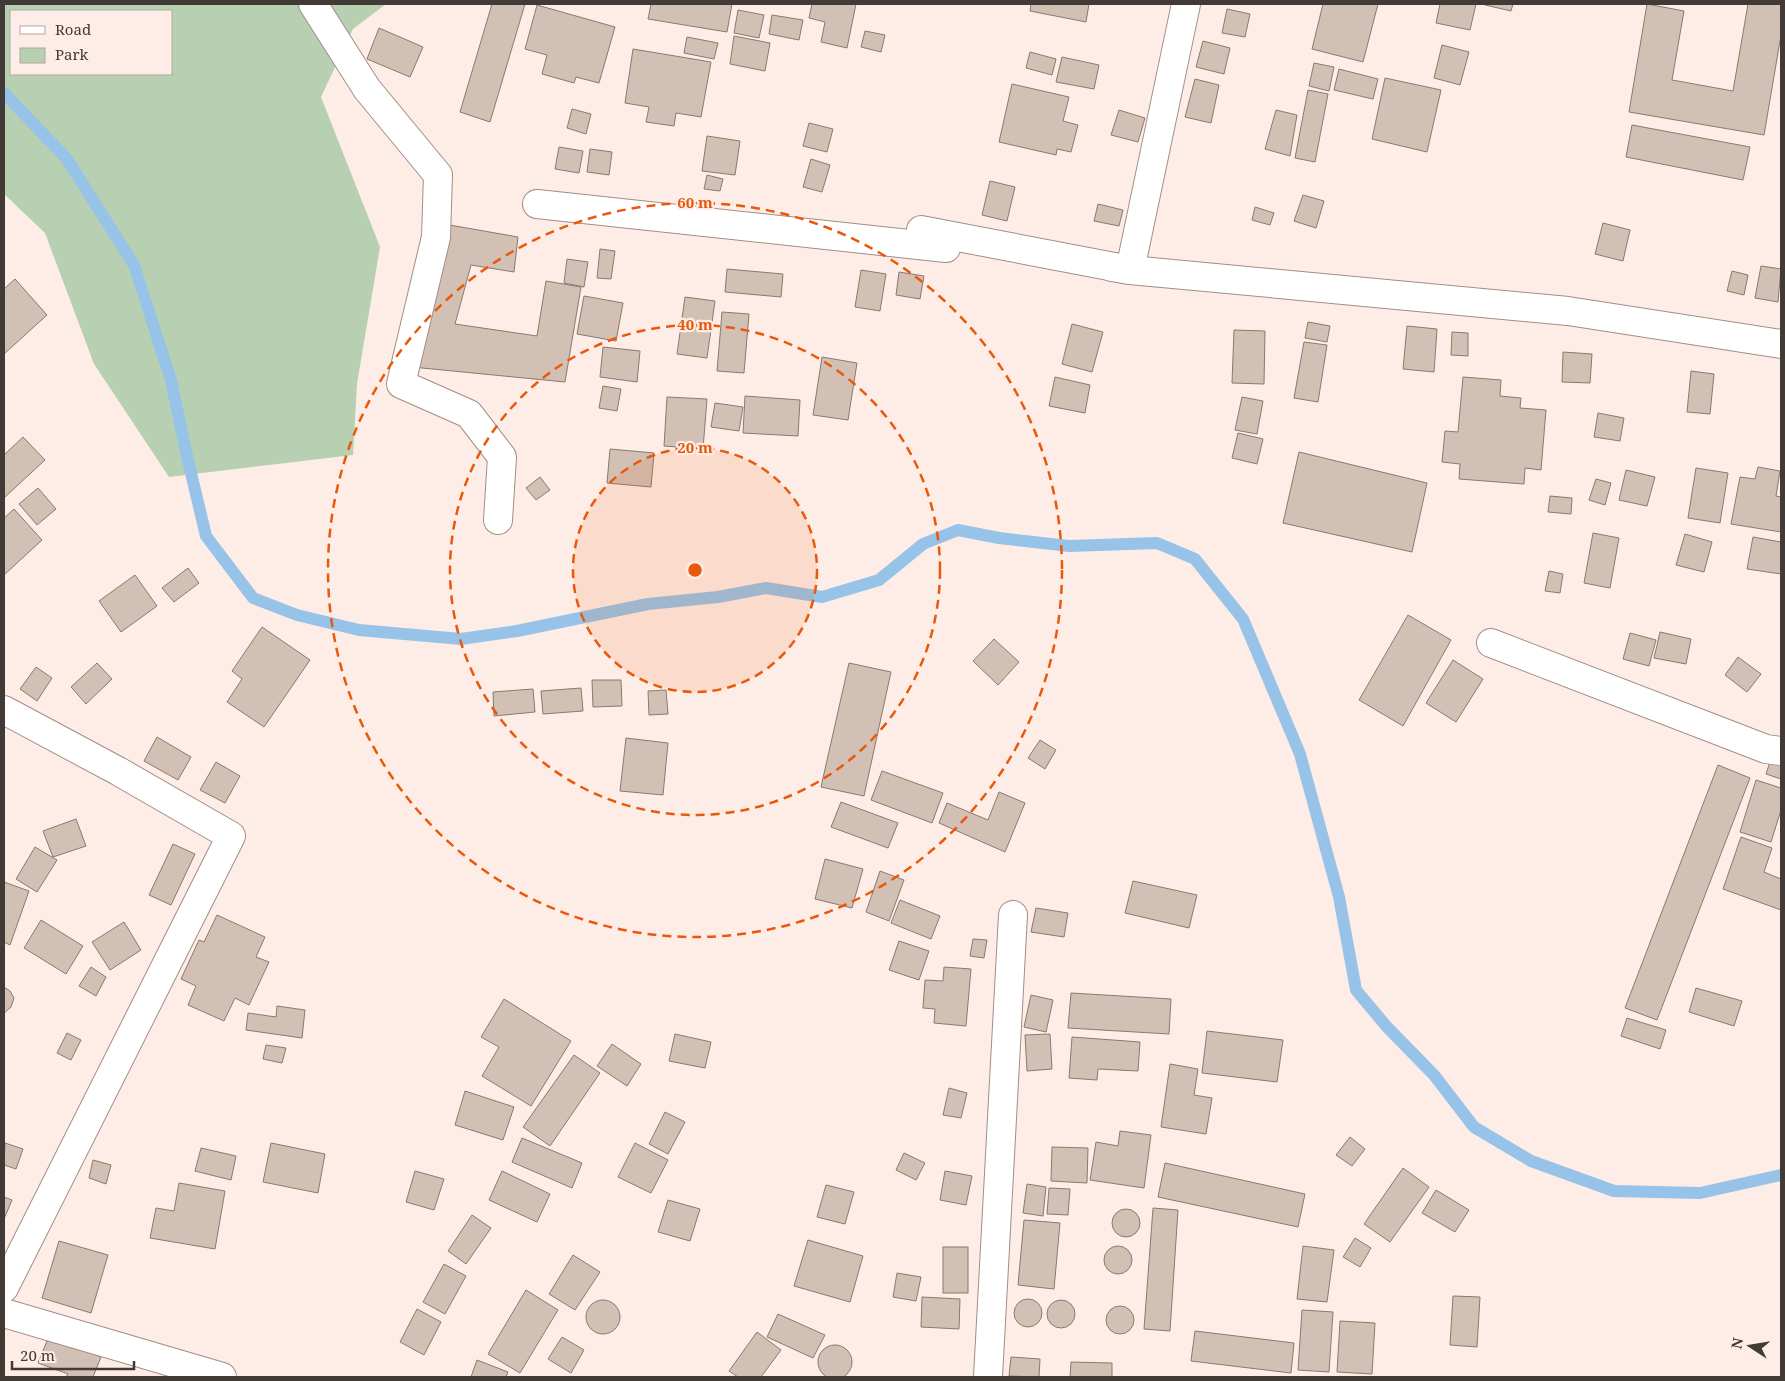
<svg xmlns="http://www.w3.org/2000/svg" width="1785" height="1381" font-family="'Noto Serif',serif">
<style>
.green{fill:#b7d0b2;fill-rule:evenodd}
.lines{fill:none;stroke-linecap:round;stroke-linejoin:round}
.stream{stroke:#97c3e8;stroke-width:12}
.building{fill:#d2c0b5;stroke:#89796e}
.street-casing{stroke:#a18e85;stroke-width:30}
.street{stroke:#fff;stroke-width:28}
.ring{fill:none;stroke:#e8590c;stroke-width:2.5;stroke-dasharray:9 6}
.centre{fill:#e8590c;stroke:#feede6;stroke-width:2.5}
.ring-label{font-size:15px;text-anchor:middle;font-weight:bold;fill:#e8590c;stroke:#feede6;stroke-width:4.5;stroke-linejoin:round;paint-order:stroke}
</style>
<rect width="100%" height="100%" fill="#feede6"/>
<path class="green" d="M4,4H386L353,29L321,97L380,247L357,384L353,455L169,477L94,364L45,233L4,194ZM11,11H171V74H11Z"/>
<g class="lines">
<path class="stream" d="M4,93L67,159L134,265L171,380L186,452L206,536L253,598L297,615L359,630L461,639L517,631L648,604L718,597L766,588L822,597L879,580L923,544L958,530L999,538L1069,546L1157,543L1195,559L1243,619L1300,754L1339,897L1356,990L1387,1027L1434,1075L1474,1127L1531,1161L1614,1191L1700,1193L1781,1175"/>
</g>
<g class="building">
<path d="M492,4H525L490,122L460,112Z"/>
<path d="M651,4H732L727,32L648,19Z"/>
<path d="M812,4H856L847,48L821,42L825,22L809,18Z"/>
<path d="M1031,4H1089L1086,22L1030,11Z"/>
<path d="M1323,4H1378L1363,62L1312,49Z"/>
<path d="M1440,4H1476L1470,30L1436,23Z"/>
<path d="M1485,4H1513L1511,11L1485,5Z"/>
<path d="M1647,4L1684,11L1672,80L1733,91L1748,4H1781V35L1764,135L1629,112Z"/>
<path d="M537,5L615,27L599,83L576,77L574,83L542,74L547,55L525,49Z"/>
<path d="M1227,9L1250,14L1245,37L1222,33Z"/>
<path d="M738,10L764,15L759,38L734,33Z"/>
<path d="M772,15L803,20L799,40L769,34Z"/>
<path d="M379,28L423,47L410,77L367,59Z"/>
<path d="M865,31L885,35L881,52L861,47Z"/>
<path d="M734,36L770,43L765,71L730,64Z"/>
<path d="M687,37L718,43L714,59L684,53Z"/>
<path d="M1203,41L1230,48L1224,74L1196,67Z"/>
<path d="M1442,45L1469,52L1460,85L1434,78Z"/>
<path d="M633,49L711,62L701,117L676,113L674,126L646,122L649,107L625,103Z"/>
<path d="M1030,52L1056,59L1052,75L1026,68Z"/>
<path d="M1062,57L1099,65L1094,89L1056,82Z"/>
<path d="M1314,63L1334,67L1329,91L1309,86Z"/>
<path d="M1339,69L1378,79L1373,99L1334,90Z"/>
<path d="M1385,78L1441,90L1427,152L1372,139Z"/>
<path d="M1195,79L1219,85L1211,123L1185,117Z"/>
<path d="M1012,84L1069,97L1063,121L1078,125L1071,152L1057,149L1056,155L999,142Z"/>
<path d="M1308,90L1328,94L1315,162L1295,158Z"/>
<path d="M572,109L591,114L586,134L567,128Z"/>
<path d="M1119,110L1145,118L1138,142L1111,135Z"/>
<path d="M1276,110L1297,115L1290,156L1265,149Z"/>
<path d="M809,123L833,129L827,152L803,146Z"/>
<path d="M1632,125L1750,147L1743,180L1626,157Z"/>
<path d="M707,136L740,141L735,175L702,171Z"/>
<path d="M559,147L583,151L579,173L555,169Z"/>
<path d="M590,149L612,152L609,175L587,172Z"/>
<path d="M811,159L830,165L822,192L803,187Z"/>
<path d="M707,175L723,179L720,191L704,189Z"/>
<path d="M990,181L1015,187L1007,221L982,215Z"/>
<path d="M1303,195L1324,201L1316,228L1294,221Z"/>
<path d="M1098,204L1123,210L1119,226L1094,221Z"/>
<path d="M1255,207L1274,213L1270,225L1252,220Z"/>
<path d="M1603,223L1630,230L1623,261L1595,254Z"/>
<path d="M444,224L518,237L514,272L471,265L455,324L537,336L546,281L581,287L565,382L412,367Z"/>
<path d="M600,249L615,251L611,279L597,278Z"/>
<path d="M567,259L588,262L584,287L564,283Z"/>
<path d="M1761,266L1781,269L1778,302L1755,298Z"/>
<path d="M727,269L783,274L781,297L725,292Z"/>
<path d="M861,270L886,274L880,311L855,307Z"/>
<path d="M1732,271L1748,275L1744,295L1727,291Z"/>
<path d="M899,272L924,276L920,299L896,295Z"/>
<path d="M15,279L47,315L4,354V289Z"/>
<path d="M584,296L623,303L616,341L577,334Z"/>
<path d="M685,297L715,301L707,358L677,354Z"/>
<path d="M722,312L749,314L744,373L717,371Z"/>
<path d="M1308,322L1330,326L1327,342L1305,338Z"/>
<path d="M1072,324L1103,332L1092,372L1062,364Z"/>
<path d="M1407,326L1437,329L1434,372L1403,369Z"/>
<path d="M1234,330L1265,331L1264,384L1232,383Z"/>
<path d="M1452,332L1468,333V356L1451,355Z"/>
<path d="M1304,342L1327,345L1318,402L1294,398Z"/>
<path d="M603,347L640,351L637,382L600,377Z"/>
<path d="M1563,352L1592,354L1590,383L1562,382Z"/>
<path d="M822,357L857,363L848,420L813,415Z"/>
<path d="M1691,371L1714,374L1710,414L1687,412Z"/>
<path d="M1055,377L1090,385L1085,413L1049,406Z"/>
<path d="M1463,377L1501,380L1500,396L1521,398L1520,408L1546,410L1541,470L1525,468L1524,484L1459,479L1460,464L1442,462L1445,431L1458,432Z"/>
<path d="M603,386L621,389L617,411L599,408Z"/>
<path d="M745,396L800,400L798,436L743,433Z"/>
<path d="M667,397L707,399L703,449L664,446Z"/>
<path d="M1242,397L1263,401L1257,434L1235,430Z"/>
<path d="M715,403L743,407L739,431L711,427Z"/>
<path d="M1598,413L1624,418L1620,441L1594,437Z"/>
<path d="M1238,433L1263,439L1257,464L1232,458Z"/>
<path d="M23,437L45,460L5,497L4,495V455Z"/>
<path d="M610,449L654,453L651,487L607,483Z"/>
<path d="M1299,452L1427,483L1412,552L1283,523Z"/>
<path d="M1758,467L1780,471L1776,496L1781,497V532L1731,524L1740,477L1755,479Z"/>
<path d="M1696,468L1728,473L1720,523L1688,518Z"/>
<path d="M1626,470L1655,477L1647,506L1619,500Z"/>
<path d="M540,477L550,490L536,500L526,488Z"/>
<path d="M1596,479L1611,483L1605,505L1589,500Z"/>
<path d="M38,488L56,509L37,525L19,504Z"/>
<path d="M1550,496L1572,498L1571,514L1548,512Z"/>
<path d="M14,509L42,540L4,575V518Z"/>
<path d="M1593,533L1619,538L1610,588L1584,583Z"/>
<path d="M1685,534L1712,542L1704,572L1676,565Z"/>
<path d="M1753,537L1781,542V574L1747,569Z"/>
<path d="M188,568L199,583L174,602L162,588Z"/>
<path d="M1549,571L1563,574L1560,593L1545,591Z"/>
<path d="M135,575L157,606L121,632L99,601Z"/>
<path d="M1408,615L1451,640L1403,726L1359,700Z"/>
<path d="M262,627L310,660L264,727L227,702L242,679L232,671Z"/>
<path d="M1660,632L1691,639L1686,664L1654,658Z"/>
<path d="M1630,633L1656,640L1649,666L1623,659Z"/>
<path d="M994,639L1019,662L998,685L973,661Z"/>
<path d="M1738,657L1761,674L1747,692L1725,675Z"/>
<path d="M1453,660L1483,679L1456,722L1426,703Z"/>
<path d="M97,663L112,679L86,704L71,687Z"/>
<path d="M849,663L891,672L864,796L821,787Z"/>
<path d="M36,667L52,678L37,701L20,689Z"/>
<path d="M592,680H621L622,706L593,707Z"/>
<path d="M581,688L583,711L543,714L541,691Z"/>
<path d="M533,689L535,712L494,716L493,692Z"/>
<path d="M666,690L668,714L649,715L648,691Z"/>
<path d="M157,737L191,757L178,780L144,761Z"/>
<path d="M626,738L668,743L663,795L620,791Z"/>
<path d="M1040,740L1056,750L1045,769L1028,758Z"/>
<path d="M1772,756L1781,759V779L1766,774Z"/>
<path d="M216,762L240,776L225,803L200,790Z"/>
<path d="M1718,765L1750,778L1657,1020L1625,1008Z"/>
<path d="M882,771L943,793L932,823L871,800Z"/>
<path d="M1756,780L1781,788V810L1771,842L1740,832Z"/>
<path d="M999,792L1025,803L1005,852L939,823L947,803L988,820Z"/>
<path d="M841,802L898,823L888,848L831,827Z"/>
<path d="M76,819L86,846L53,857L43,831Z"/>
<path d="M1741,837L1772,848L1764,872L1781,879V910L1723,889Z"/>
<path d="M173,844L195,854L171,905L149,895Z"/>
<path d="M35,847L57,860L37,892L16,879Z"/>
<path d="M825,859L863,869L852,908L815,899Z"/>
<path d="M880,871L904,880L889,921L866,912Z"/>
<path d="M1133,881L1197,895L1189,928L1125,913Z"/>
<path d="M4,882L29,891L10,945L4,942Z"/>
<path d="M900,900L940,916L931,939L891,923Z"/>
<path d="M1036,908L1068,913L1064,937L1031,932Z"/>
<path d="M217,915L265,937L256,957L269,962L249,1005L235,998L224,1021L188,1005L196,986L181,979L199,940L204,942Z"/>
<path d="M41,920L83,946L66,974L24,948Z"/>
<path d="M124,922L141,950L110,970L92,942Z"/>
<path d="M973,939L987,940L984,958L970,956Z"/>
<path d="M899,941L929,951L919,980L889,970Z"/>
<path d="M91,967L106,977L96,996L79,986Z"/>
<path d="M944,967L971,969L966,1026L934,1023L935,1009L923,1008L925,980L943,981Z"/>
<path d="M4,987L10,991L14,998L11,1007L4,1013Z"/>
<path d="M1696,988L1742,1001L1734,1026L1689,1012Z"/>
<path d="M1071,993L1171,999L1169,1034L1068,1028Z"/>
<path d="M1031,995L1053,1000L1046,1032L1024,1027Z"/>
<path d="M504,999L571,1041L531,1106L482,1076L499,1047L481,1037Z"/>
<path d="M277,1006L305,1010L302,1038L246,1030L248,1013L276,1017Z"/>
<path d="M1627,1018L1666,1030L1660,1049L1621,1036Z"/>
<path d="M1207,1031L1283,1040L1277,1082L1202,1073Z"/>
<path d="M67,1033L81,1040L71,1060L57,1053Z"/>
<path d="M675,1034L711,1042L705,1068L669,1061Z"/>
<path d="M1050,1034L1052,1069L1027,1071L1025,1035Z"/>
<path d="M1072,1037L1140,1042L1138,1071L1098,1069L1097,1080L1069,1078Z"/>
<path d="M612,1044L641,1064L627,1086L597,1066Z"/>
<path d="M266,1045L286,1048L282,1063L263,1059Z"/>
<path d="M574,1055L600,1073L550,1146L523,1127Z"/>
<path d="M1170,1064L1198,1069L1194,1095L1212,1098L1206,1134L1161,1127Z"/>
<path d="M949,1088L967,1093L961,1118L943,1115Z"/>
<path d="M465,1091L514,1107L503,1140L455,1125Z"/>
<path d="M665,1112L685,1122L668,1154L649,1144Z"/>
<path d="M1120,1131L1151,1135L1144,1188L1090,1180L1096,1142L1118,1146Z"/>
<path d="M1350,1137L1365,1149L1352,1166L1336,1155Z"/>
<path d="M522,1138L582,1163L572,1188L512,1162Z"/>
<path d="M5,1143L23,1149L16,1169L4,1165Z"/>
<path d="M271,1143L325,1154L318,1193L263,1182Z"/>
<path d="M635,1143L668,1160L651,1193L618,1177Z"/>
<path d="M1052,1147L1088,1148L1087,1183L1051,1181Z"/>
<path d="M201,1148L236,1156L231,1180L195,1171Z"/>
<path d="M904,1153L925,1163L916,1180L896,1170Z"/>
<path d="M93,1160L111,1165L106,1184L89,1178Z"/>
<path d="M1165,1163L1305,1194L1298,1227L1158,1197Z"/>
<path d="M1403,1168L1429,1187L1390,1242L1364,1224Z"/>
<path d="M415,1171L444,1179L434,1210L406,1202Z"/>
<path d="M502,1171L550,1194L537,1222L489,1200Z"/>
<path d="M945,1171L972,1176L966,1205L940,1200Z"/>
<path d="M179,1183L225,1191L215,1249L150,1238L156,1208L174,1211Z"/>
<path d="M1027,1184L1046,1187L1043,1216L1023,1213Z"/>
<path d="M826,1185L854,1192L845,1224L817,1217Z"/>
<path d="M1049,1188L1070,1189L1068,1215L1047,1214Z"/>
<path d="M1436,1190L1469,1210L1455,1232L1422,1213Z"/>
<path d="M4,1197L12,1200L4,1219Z"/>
<path d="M668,1200L700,1209L690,1241L658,1232Z"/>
<path d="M1153,1208L1178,1210L1170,1331L1144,1329Z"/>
<circle cx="1126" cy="1223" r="14"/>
<path d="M472,1215L491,1228L466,1264L448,1251Z"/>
<path d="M1024,1220L1060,1223L1054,1289L1018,1285Z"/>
<path d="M1355,1238L1371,1248L1360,1267L1343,1257Z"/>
<path d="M808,1240L863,1256L850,1302L794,1286Z"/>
<path d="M59,1241L108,1255L91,1313L42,1298Z"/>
<circle cx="1118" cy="1260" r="14"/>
<path d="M1303,1246L1334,1250L1327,1302L1297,1299Z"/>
<rect x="943" y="1247" width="25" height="46"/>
<path d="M573,1255L600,1272L575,1310L549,1294Z"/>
<path d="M444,1264L466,1276L445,1314L423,1302Z"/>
<path d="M897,1273L921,1277L916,1301L893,1297Z"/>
<path d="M526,1290L558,1310L520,1373L488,1354Z"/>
<path d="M1453,1296L1480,1297L1477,1347L1450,1345Z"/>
<path d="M922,1297L960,1299L959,1329L921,1327Z"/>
<circle cx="1028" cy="1313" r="14"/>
<circle cx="603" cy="1317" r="17"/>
<circle cx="1061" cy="1314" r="14"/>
<circle cx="1120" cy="1320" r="14"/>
<path d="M417,1309L441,1322L424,1355L400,1342Z"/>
<path d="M1302,1310L1333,1312L1329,1372L1298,1370Z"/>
<path d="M778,1314L825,1335L813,1358L767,1337Z"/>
<path d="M1340,1321L1375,1323L1372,1374L1337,1372Z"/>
<path d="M1195,1331L1294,1343L1291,1373L1191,1361Z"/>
<path d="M757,1332L781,1350L761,1377H738L729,1371Z"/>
<path d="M49,1336L101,1357L93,1377H66L68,1374L38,1363Z"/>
<path d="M562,1337L584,1350L571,1373L548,1359Z"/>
<circle cx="835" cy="1362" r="17"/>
<path d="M1011,1357L1040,1359L1039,1377L1009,1376Z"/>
<path d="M477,1360L508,1372L506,1377H471Z"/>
<path d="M1071,1362L1112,1363V1377H1070Z"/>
</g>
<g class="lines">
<defs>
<g id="street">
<path d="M313,4L367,89L438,175L436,237L401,384L469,414L502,457L498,520"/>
<path d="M537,204L946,248"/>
<path d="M921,230L1130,270L1568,311L1781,344"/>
<path d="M1112,267L1130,270L1186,4"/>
<path d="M1491,643L1766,749L1781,751"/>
<path d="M4,710L118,771L231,836L4,1288"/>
<path d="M4,1313L222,1377"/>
<path d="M988,1377L1013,915"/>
</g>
</defs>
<use href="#street" class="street-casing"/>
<use href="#street" class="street"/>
</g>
<circle cx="695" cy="570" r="122" fill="#e8590c" fill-opacity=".12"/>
<g class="ring">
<circle cx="695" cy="570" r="122"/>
<circle cx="695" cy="570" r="245"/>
<circle cx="695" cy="570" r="367"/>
</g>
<circle cx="695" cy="570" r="8" class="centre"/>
<g class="ring-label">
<text x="695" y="208">60 m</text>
<text x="695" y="330">40 m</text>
<text x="695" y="453">20 m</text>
</g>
<rect width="1785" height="1381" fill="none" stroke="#423a36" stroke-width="10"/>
<rect x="10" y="10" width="162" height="65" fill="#feede6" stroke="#b3a5a0"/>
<rect x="20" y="26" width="25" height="8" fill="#ffffff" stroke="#b3a5a0"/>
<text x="55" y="35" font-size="15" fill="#423a36">Road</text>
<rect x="20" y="48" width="25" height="15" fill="#b7d0b2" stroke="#b3a5a0"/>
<text x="55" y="60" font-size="15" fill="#423a36">Park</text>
<g transform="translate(1750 1346) rotate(282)" stroke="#feede6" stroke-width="4" paint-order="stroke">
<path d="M0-4L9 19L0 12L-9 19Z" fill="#423a36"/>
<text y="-8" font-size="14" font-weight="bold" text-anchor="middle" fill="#423a36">N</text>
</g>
<path d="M12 1361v8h122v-8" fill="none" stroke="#423a36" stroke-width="2.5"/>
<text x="20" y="1361" font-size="15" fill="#423a36" stroke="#feede6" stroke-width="4" paint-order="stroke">20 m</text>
</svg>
